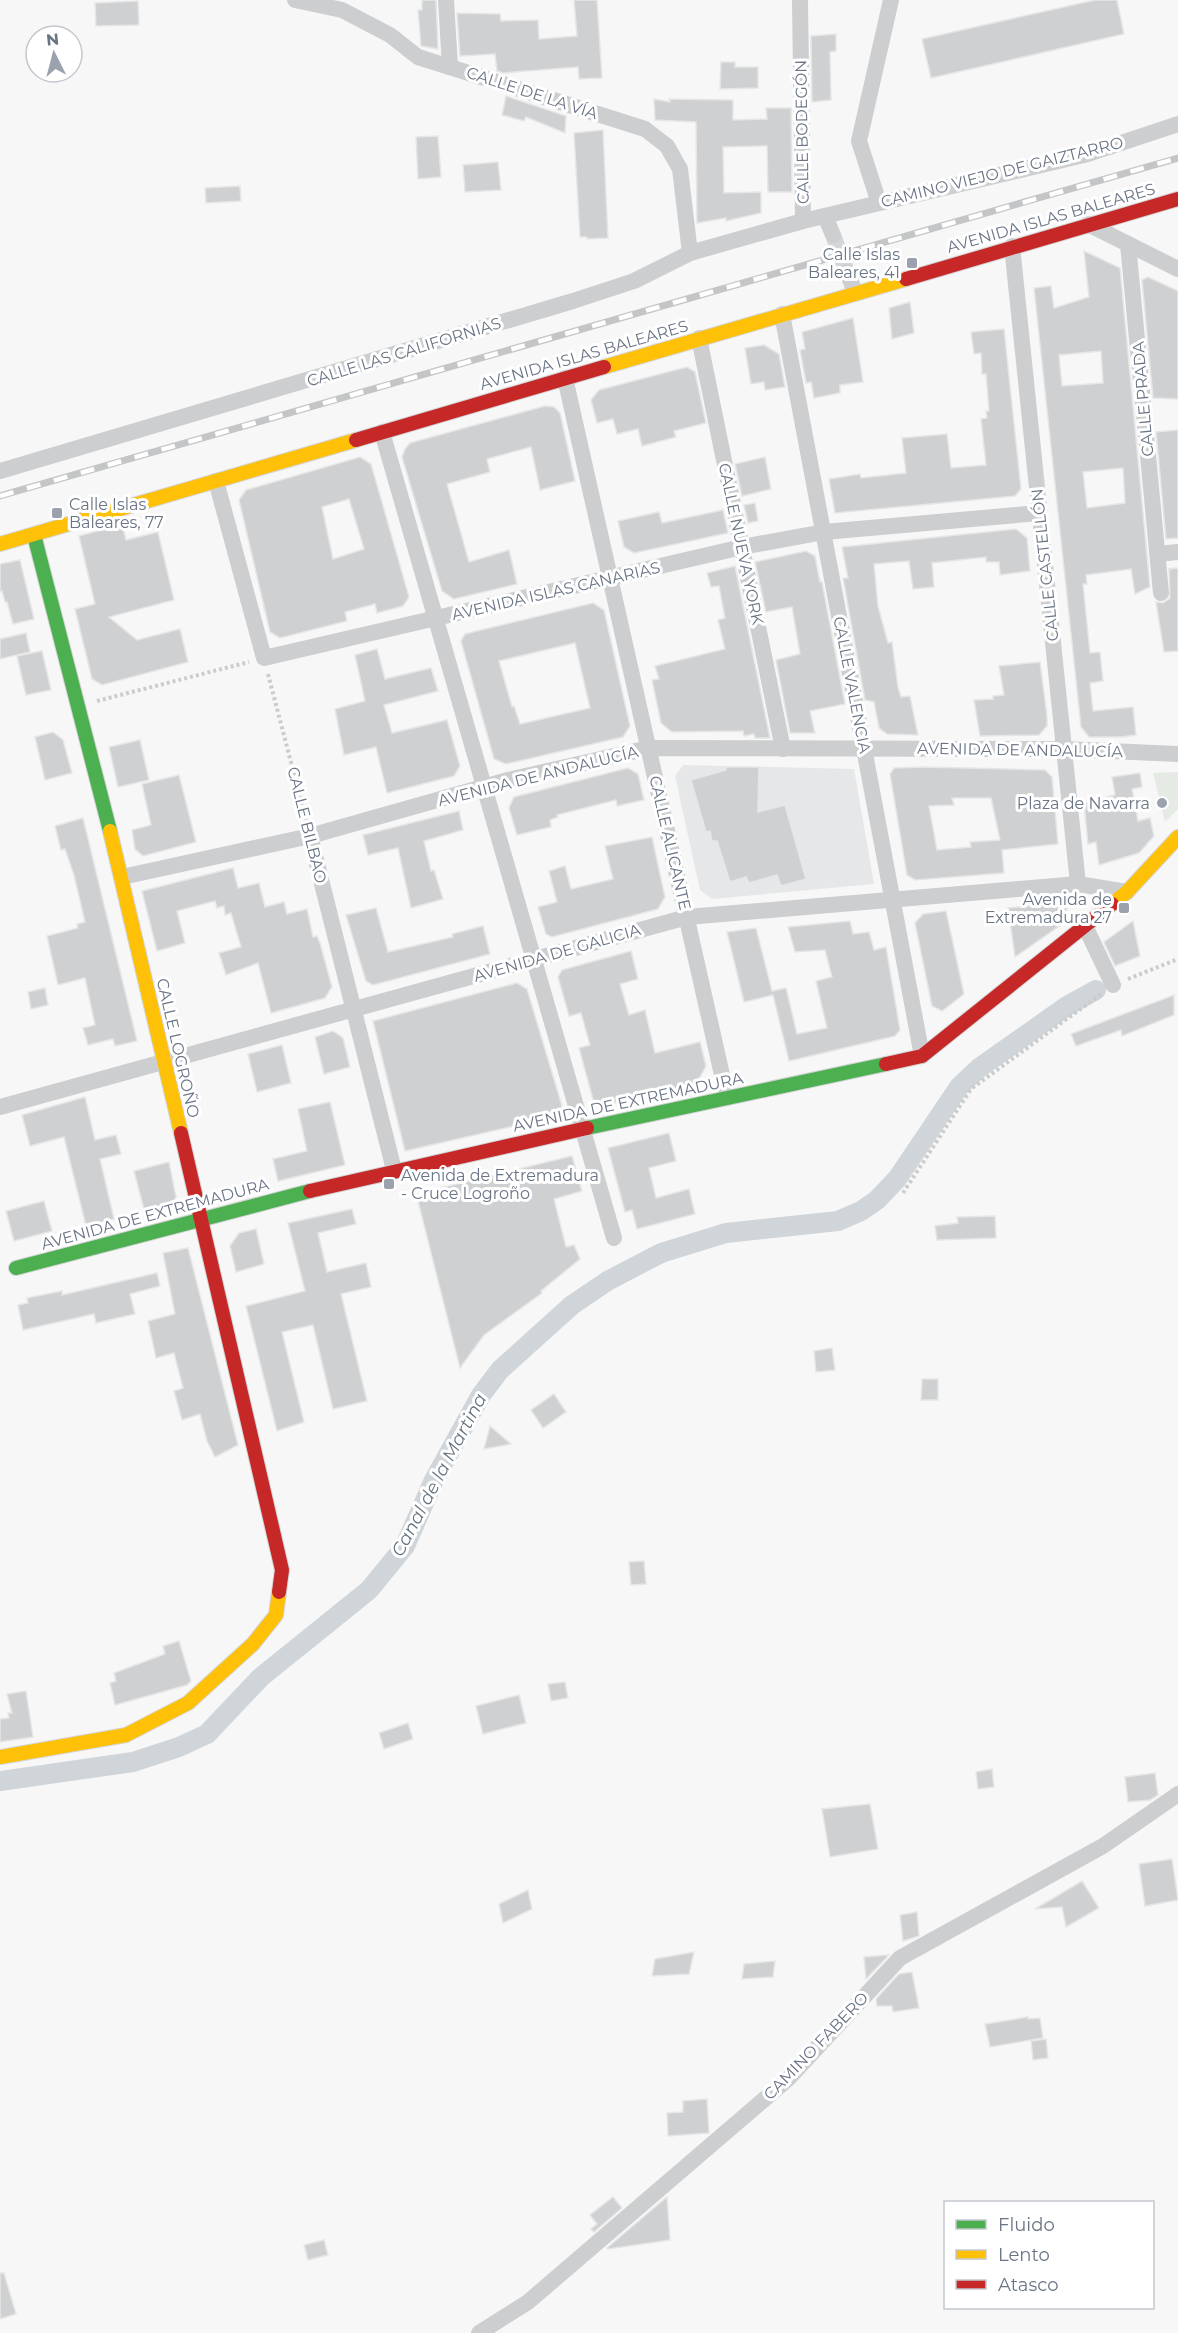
<svg xmlns="http://www.w3.org/2000/svg" width="1178" height="2333" font-family="Montserrat,sans-serif">
<style>
.built{fill:#e6e7e8}
.green{fill:#e6eae5}
.lines{fill:none;stroke-linecap:round;stroke-linejoin:round}
.canal{stroke:#d0d5d9;stroke-width:20}
.building{fill:#cfd0d2;stroke:#e6e6e6;stroke-width:1.5;fill-rule:evenodd}
.street-tunnel{stroke:#d4d6da;stroke-width:16;stroke-dasharray:16 8;stroke-linecap:butt}
.fast-casing{stroke:#d3d4d5;stroke-width:16}
.slow-casing{stroke:#d3d4d5;stroke-width:16}
.jam-casing{stroke:#d3d4d5;stroke-width:16}
.path{stroke:#cbcccc;stroke-width:4;stroke-dasharray:3 3;stroke-linecap:butt}
.street{stroke:#cdced0;stroke-width:16}
.fast{stroke:#4caf50;stroke-width:14}
.slow{stroke:#ffc107;stroke-width:14}
.jam{stroke:#c62828;stroke-width:14}
.rail-casing{stroke:#c4c5c6;stroke-width:7}
.rail{stroke:#fff;stroke-width:4.5;stroke-dasharray:14;stroke-linecap:butt}
.poi-dot{fill:#9ba2ad;stroke:#fff;stroke-width:2}
.labels{text-anchor:middle;dominant-baseline:central;stroke-width:6;stroke-linejoin:round;paint-order:stroke}
.street-label{font-size:16px;fill:#697485;stroke:#fff}
.poi-label{font-size:16px;fill:#697485;stroke:#fff;text-anchor:end}
.water-label{font-size:18px;font-style:italic;fill:#657580;stroke:#fff}
</style>
<rect width="100%" height="100%" fill="#f7f7f7"/>
<path class="built" d="M683,765L854,769L874,884L712,899L700,890L675,776Z"/>
<path class="green" d="M1178,772V809L1165,822L1153,773Z"/>
<g class="lines">
<path class="canal" d="M0,1781L133,1762L179,1747L207,1734L261,1677L369,1590L405,1546L434,1480L481,1395L500,1370L572,1305L609,1280L661,1253L726,1233L838,1221L861,1211L877,1200L897,1179L959,1087L979,1068L1067,1006L1096,990"/>
</g>
<g class="building">
<path d="M422,0H436L438,49L421,46L418,10H422Z"/>
<path d="M574,0H597L602,78L579,79L578,67L503,73L497,71L495,54L460,56L457,13L500,14L501,21L538,20L539,39L577,36Z"/>
<path d="M1095,0H1117L1124,34L931,78L922,39Z"/>
<path d="M138,1L139,25L96,26L95,3Z"/>
<path d="M836,34V51L830,52L831,100L812,102L811,36Z"/>
<path d="M721,62H735V67H758V88L720,89Z"/>
<path d="M506,96L566,116L565,133L526,117L524,121L502,115Z"/>
<path d="M654,99L670,102L669,99L733,100V120L767,119L766,108H791L792,192H768L767,146L723,147L724,193L761,192V213L726,221V218L697,223L696,122L655,120Z"/>
<path d="M603,130L608,238L587,239V237H580L574,133Z"/>
<path d="M438,136L441,177L418,179L416,137Z"/>
<path d="M498,162L501,190L465,192L463,165Z"/>
<path d="M240,186L241,201L206,203L205,188Z"/>
<path d="M1084,251L1120,268L1150,587L1135,594L1131,569L1086,575L1087,584H1083L1090,653L1100,652L1103,681L1090,683L1093,711L1133,707L1136,735L1121,737H1089L1081,727L1034,288L1051,286L1054,308L1089,297ZM1101,351L1103,383L1062,386L1059,355ZM1123,468L1125,503L1087,508L1083,472Z"/>
<path d="M1148,277L1178,291V399L1153,398L1142,280Z"/>
<path d="M910,302L914,333L892,339L889,308Z"/>
<path d="M853,318L863,382L840,385V393L814,398L811,382L806,383L800,350L805,349L802,332Z"/>
<path d="M1004,329L1021,489L1015,496L835,513L829,479L860,474L861,478L906,473L902,438L947,434L951,468L986,465L981,419L987,418L986,411H989L986,374H982L981,353L974,354L971,332Z"/>
<path d="M764,345L779,354L785,387L765,390L764,382L751,384L745,348Z"/>
<path d="M687,367L695,372L706,423L674,431L676,437L642,446L638,429L617,434L613,419L597,423L591,400L599,390Z"/>
<path d="M545,406L554,407L560,413L575,481L540,490L531,447L487,459L490,472L447,484L469,562L509,550L517,584L454,599L442,591L402,457L405,449L410,443Z"/>
<path d="M1178,430V538L1166,539L1156,432Z"/>
<path d="M360,457L371,464L409,597L403,606L377,613L375,604L345,612L347,621L280,638L270,632L239,500L246,490ZM349,499L364,549L333,559L322,507Z"/>
<path d="M765,457L771,489L742,496L735,464Z"/>
<path d="M755,503L758,521L748,523L744,505Z"/>
<path d="M723,510L728,533L634,553L624,547L618,521L659,512L662,523Z"/>
<path d="M122,524L126,540L158,532L174,600L109,617L137,640L180,629L188,662L102,685L92,679L75,609L95,604L79,536Z"/>
<path d="M1016,529L1027,538L1030,571L1000,575L999,562H986V557L932,563L934,587L913,589L909,561L874,564L878,606L888,643L892,642L898,687L901,697L910,696L918,735L887,734L879,728L874,702L865,700L843,578H848L842,547Z"/>
<path d="M806,551L815,556L820,582H822L845,704L810,711L815,733H790L776,660L800,654L792,607L766,612L755,562Z"/>
<path d="M20,560L34,619L13,624L7,602H5L2,591L0,592V564Z"/>
<path d="M735,566L770,738H755L754,734L744,736L743,731L672,732L661,723L652,680L659,679L655,666L725,649L718,620L725,618L719,586L711,587L707,573Z"/>
<path d="M1178,568V651L1164,652L1156,602L1163,603L1170,598L1169,569Z"/>
<path d="M593,603L604,610L630,726L623,737L506,764L494,759L461,641L465,634ZM575,643L590,708L520,724L514,706L512,707L499,661Z"/>
<path d="M26,633L30,652L0,659V639Z"/>
<path d="M377,649L385,679L431,668L438,691L384,705L392,733L447,720L460,766L454,776L387,793L376,747L344,755L335,709L365,701L355,655Z"/>
<path d="M42,651L51,690L26,695L17,656Z"/>
<path d="M1040,662L1047,716V726L1039,735L980,736L974,700L993,699V696L1004,695L999,666Z"/>
<path d="M53,732L63,740L72,773L45,780L35,737Z"/>
<path d="M140,740L149,780L118,787L109,747Z"/>
<path d="M726,767H759L758,812L785,805L806,879L781,886L777,875L749,883L746,877L730,882L717,841H712L710,831L706,832L691,780L726,770Z"/>
<path d="M923,767L1045,770L1052,777L1058,844L1002,850L1004,873L915,880L907,875L890,774L894,768ZM952,798H991L1000,840L970,842L971,847L937,850L929,806L954,805Z"/>
<path d="M628,768L638,774L644,800L617,806L616,800L557,815L558,817L550,820L551,827L517,835L509,808L514,797Z"/>
<path d="M1140,773L1142,787L1132,789L1138,821L1150,818L1154,836L1139,853L1099,865L1096,842L1088,844L1084,803L1115,795L1112,777Z"/>
<path d="M179,775L196,842L143,856L135,849L132,830L151,825L142,784Z"/>
<path d="M459,811L463,830L424,841L431,871L434,870L443,899L411,908L398,848L368,855L363,835Z"/>
<path d="M83,818L137,1041L115,1046L113,1039L88,1045L83,1028L95,1025L85,978L58,985L47,936L78,928L77,924L85,922L74,875L65,849L61,850L55,826Z"/>
<path d="M652,837L665,897L658,909L552,937L546,934L538,907L557,902L549,871L565,866L571,889L613,879L605,846Z"/>
<path d="M233,868L238,888L259,883L265,907L284,902L287,914L307,909L313,937L317,936L320,943L332,987L325,998L271,1013L258,963L226,975L219,953L241,947L231,913L225,915L224,906L217,908L215,901L177,911L185,943L157,951L142,891Z"/>
<path d="M1059,903L1067,908L1065,922L1015,957L1008,908Z"/>
<path d="M376,908L388,952L453,937L452,934L483,926L490,954L373,985L366,981L346,915Z"/>
<path d="M946,911L964,994L942,1011L932,1006L915,923L923,914Z"/>
<path d="M850,921L853,934L869,932L874,950L886,947L900,1030L895,1036L789,1061L773,995L744,1002L727,932L756,928L772,991L786,988L797,1034L827,1028L816,981L832,977L825,950L795,952L788,927Z"/>
<path d="M1133,921L1140,956L1115,966L1104,942Z"/>
<path d="M631,951L638,979L620,984L629,1015L645,1010L655,1053L700,1042L706,1066L695,1086L601,1106L594,1103L579,1048L590,1045L581,1013L569,1016L558,977L562,970Z"/>
<path d="M517,983L527,989L562,1106L559,1114L555,1119L532,1125L514,1126L405,1151L373,1021Z"/>
<path d="M45,988L48,1005L31,1009L28,992Z"/>
<path d="M1174,995V1015L1122,1036L1121,1030L1076,1046L1071,1034Z"/>
<path d="M333,1031L343,1038L350,1067L324,1074L315,1037Z"/>
<path d="M282,1045L291,1083L257,1092L248,1054Z"/>
<path d="M85,1097L95,1140L116,1135L121,1154L100,1159L114,1219L86,1226L64,1137L30,1146L22,1115Z"/>
<path d="M330,1102L345,1165L278,1181L273,1159L307,1151L298,1109Z"/>
<path d="M669,1133L676,1161L649,1168L656,1198L689,1189L695,1214L637,1229L632,1210L625,1212L608,1148Z"/>
<path d="M572,1156L582,1191L554,1199L566,1247L574,1245L580,1259L541,1291L542,1293L484,1335L460,1368L418,1201L424,1192Z"/>
<path d="M169,1162L176,1197L172,1205L145,1213L134,1171Z"/>
<path d="M44,1201L52,1231L14,1241L6,1211Z"/>
<path d="M352,1209L356,1224L318,1233L327,1272L366,1263L371,1287L341,1294L367,1401L333,1409L313,1325L282,1332L304,1422L277,1431L246,1306L305,1291L288,1223Z"/>
<path d="M995,1216L996,1238L937,1240L935,1226L958,1223L957,1217Z"/>
<path d="M256,1229L264,1264L236,1272L230,1246L239,1233Z"/>
<path d="M188,1248L238,1445L215,1457L207,1441L200,1414L182,1420L174,1391L183,1388L174,1353L156,1358L148,1321L175,1314L163,1253Z"/>
<path d="M157,1273L160,1286L130,1294L135,1314L96,1323L94,1314L23,1330L18,1305L28,1303L27,1298L62,1291V1295Z"/>
<path d="M832,1348L835,1370L816,1372L814,1351Z"/>
<path d="M922,1379H938V1400H921Z"/>
<path d="M554,1394L566,1412L543,1428L531,1410Z"/>
<path d="M490,1426L511,1444L484,1449Z"/>
<path d="M644,1561L646,1584L631,1585L629,1562Z"/>
<path d="M179,1641L191,1681L187,1685L115,1705L110,1683L116,1681L114,1673L165,1654L163,1646Z"/>
<path d="M565,1682L568,1698L551,1701L548,1684Z"/>
<path d="M26,1691L33,1737L0,1742V1719L9,1718L8,1713H12L7,1694Z"/>
<path d="M519,1695L526,1723L483,1734L476,1706Z"/>
<path d="M408,1723L413,1739L384,1749L379,1733Z"/>
<path d="M992,1769L994,1787L978,1789L976,1772Z"/>
<path d="M1155,1773L1158,1795L1150,1800L1128,1802L1125,1777Z"/>
<path d="M870,1804L878,1849L830,1857L822,1809Z"/>
<path d="M1172,1859L1178,1900L1145,1906L1139,1864Z"/>
<path d="M1082,1881L1099,1908L1066,1927L1062,1907L1035,1909Z"/>
<path d="M528,1890L532,1909L503,1923L499,1904Z"/>
<path d="M917,1912L919,1936L903,1941L900,1915Z"/>
<path d="M694,1952L689,1974L652,1976L655,1959Z"/>
<path d="M889,1955L866,1979L864,1957Z"/>
<path d="M775,1961L773,1977L742,1979L744,1964Z"/>
<path d="M912,1972L919,2008L893,2012L892,2006H877L876,1999L899,1974Z"/>
<path d="M1028,2017V2019L1040,2018L1043,2038L990,2047L985,2024Z"/>
<path d="M1046,2039L1048,2058L1033,2060L1031,2041Z"/>
<path d="M707,2099L709,2133L668,2136L667,2113L683,2112V2101Z"/>
<path d="M613,2197L622,2208L594,2232L591,2229L597,2224L590,2215Z"/>
<path d="M667,2197L670,2240L608,2249L607,2248Z"/>
<path d="M324,2240L328,2255L308,2260L304,2245Z"/>
<path d="M0,2273H4L16,2314L0,2319Z"/>
</g>
<g class="lines">
<path class="street-tunnel" d="M833,235L847,272"/>
<defs>
<g id="fast">
<path d="M34,535L110,831"/>
<path d="M587,1128L886,1064"/>
<path d="M16,1268L310,1191"/>
</g>
<g id="slow">
<path d="M604,367L906,279"/>
<path d="M0,544L356,440"/>
<path d="M110,831L181,1133"/>
<path d="M1112,904L1127,892L1178,837"/>
<path d="M0,1757L126,1735L188,1703L253,1644L276,1615L279,1592"/>
</g>
<g id="jam">
<path d="M906,279L1178,199"/>
<path d="M356,440L604,367"/>
<path d="M886,1064L922,1056L1112,904"/>
<path d="M181,1133L282,1570L279,1592"/>
<path d="M310,1191L587,1128"/>
</g>
</defs>
<use href="#fast" class="fast-casing"/>
<use href="#slow" class="slow-casing"/>
<use href="#jam" class="jam-casing"/>
<g class="path">
<path d="M268,674L306,820"/>
<path d="M97,701L249,662"/>
<path d="M1128,979L1178,959"/>
<path d="M903,1193L971,1089L1101,994"/>
</g>
<g class="street">
<path d="M295,0L342,10L390,35L418,57L645,129L667,146L680,169L690,253"/>
<path d="M446,0L450,67"/>
<path d="M800,0L803,221L1088,154L1178,124"/>
<path d="M879,203L859,141L891,0"/>
<path d="M825,216L833,235"/>
<path d="M1088,224L1178,269"/>
<path d="M1128,244L1161,593"/>
<path d="M1012,246L1078,884"/>
<path d="M847,272L855,292"/>
<path d="M782,314L922,1056"/>
<path d="M699,338L783,749"/>
<path d="M565,378L727,1097"/>
<path d="M382,432L614,1238"/>
<path d="M0,471L573,301L634,281L690,253L803,221"/>
<path d="M216,481L264,658L742,547L824,532L1039,513"/>
<path d="M1158,554L1178,552"/>
<path d="M310,836L394,1170"/>
<path d="M122,877L310,836L508,780L649,748L1064,749L1178,754"/>
<path d="M1085,926L1113,985"/>
<path d="M0,1107L687,917L1078,884L1127,892"/>
<path d="M479,2333L528,2302L788,2079L900,1958L1103,1846L1178,1794"/>
</g>
<use href="#fast" class="fast"/>
<use href="#slow" class="slow"/>
<use href="#jam" class="jam"/>
<defs>
<path id="rail" d="M0,496L1178,158"/>
</defs>
<use href="#rail" class="rail-casing"/>
<use href="#rail" class="rail"/>
</g>
<g class="poi-dot">
<rect x="906" y="257" width="12" height="12" rx="3"/>
<rect x="51" y="507" width="12" height="12" rx="3"/>
<circle cx="1162" cy="803" r="6"/>
<rect x="1118" y="902" width="12" height="12" rx="3"/>
<rect x="383" y="1178" width="12" height="12" rx="3"/>
</g>
<g class="labels">
<g class="street-label">
<text transform="translate(532 93) rotate(18)">CALLE DE LA VÍA</text>
<text transform="translate(802 132) rotate(-91)">CALLE BODEGÓN</text>
<text transform="translate(1002 172) rotate(-14)">CAMINO VIEJO DE GAIZTARRO</text>
<text transform="translate(1051 218) rotate(-16)">AVENIDA ISLAS BALEARES</text>
<text transform="translate(404 352) rotate(-17)">CALLE LAS CALIFORNIAS</text>
<text transform="translate(584 355) rotate(-16)">AVENIDA ISLAS BALEARES</text>
<text transform="translate(1143 399) rotate(-95)">CALLE PRADA</text>
<text transform="translate(741 544) rotate(78)">CALLE NUEVA YORK</text>
<text transform="translate(1045 565) rotate(-96)">CALLE CASTELLÓN</text>
<text transform="translate(556 591) rotate(-13)">AVENIDA ISLAS CANARIAS</text>
<text transform="translate(852 685) rotate(79)">CALLE VALENCIA</text>
<text transform="translate(1020 750) rotate(1)">AVENIDA DE ANDALUCÍA</text>
<text transform="translate(538 776) rotate(-14)">AVENIDA DE ANDALUCÍA</text>
<text transform="translate(307 825) rotate(76)">CALLE BILBAO</text>
<text transform="translate(670 843) rotate(77)">CALLE ALICANTE</text>
<text transform="translate(557 953) rotate(-16)">AVENIDA DE GALICIA</text>
<text transform="translate(178 1048) rotate(77)">CALLE LOGROÑO</text>
<text transform="translate(628 1102) rotate(-12)">AVENIDA DE EXTREMADURA</text>
<text transform="translate(155 1214) rotate(-15)">AVENIDA DE EXTREMADURA</text>
<text transform="translate(816 2046) rotate(-46)">CAMINO FABERO</text>
</g>
<g class="poi-label">
<text x="900" y="254">Calle Islas<tspan x="900" dy="18">Baleares, 41</tspan></text>
<text x="69" y="504" text-anchor="start">Calle Islas<tspan x="69" dy="18">Baleares, 77</tspan></text>
<text x="1150" y="803">Plaza de Navarra</text>
<text x="1112" y="899">Avenida de<tspan x="1112" dy="18">Extremadura 27</tspan></text>
<text x="401" y="1175" text-anchor="start">Avenida de Extremadura<tspan x="401" dy="18">- Cruce Logroño</tspan></text>
</g>
<g class="water-label">
<text transform="translate(439 1475) rotate(-62)">Canal de la Martina</text>
</g>
</g>
<rect x="944" y="2201" width="210" height="108" fill="#ffffff" stroke="#c3c7ce" stroke-width="1.5"/>
<rect x="956" y="2220" width="30" height="9" fill="#4caf50" stroke="#c3c7ce" stroke-width="1.5"/>
<text x="998" y="2231" font-size="18" fill="#697485">Fluido</text>
<rect x="956" y="2250" width="30" height="9" fill="#ffc107" stroke="#c3c7ce" stroke-width="1.5"/>
<text x="998" y="2261" font-size="18" fill="#697485">Lento</text>
<rect x="956" y="2280" width="30" height="9" fill="#c62828" stroke="#c3c7ce" stroke-width="1.5"/>
<text x="998" y="2291" font-size="18" fill="#697485">Atasco</text>
<g transform="translate(54 54) rotate(354)"><circle r="28" fill="#ffffff" stroke="#c3c7ce" stroke-width="1.5"/>
<path d="M0-4.5L10 22L0 15L-10 22Z" fill="#9ba2ad"/>
<text y="-9" font-size="16" font-weight="bold" text-anchor="middle" fill="#697485">N</text>
</g>
</svg>
